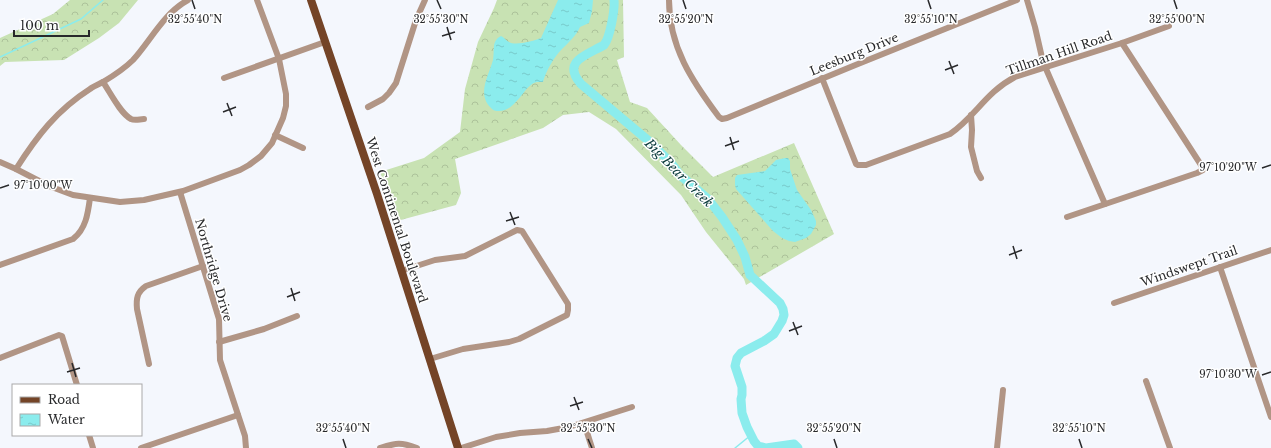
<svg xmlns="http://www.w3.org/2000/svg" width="1271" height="448" font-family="'Libre Baskerville',serif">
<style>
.forest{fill:url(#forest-crowns)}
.water{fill:url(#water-ripples)}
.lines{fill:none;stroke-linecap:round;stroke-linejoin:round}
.stream{stroke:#8beced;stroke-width:1.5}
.river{stroke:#8beced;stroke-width:9}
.minor{stroke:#b19585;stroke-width:6}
.major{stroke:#744427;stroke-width:8}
.ticks{fill:none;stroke:#28292b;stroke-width:1.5}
.labels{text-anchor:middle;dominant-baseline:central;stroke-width:3;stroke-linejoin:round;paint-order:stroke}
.street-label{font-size:12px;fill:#28292b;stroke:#fff}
.water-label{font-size:13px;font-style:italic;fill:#083939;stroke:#fff}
.ticks-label{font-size:10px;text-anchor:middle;fill:#28292b;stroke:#fff;stroke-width:3;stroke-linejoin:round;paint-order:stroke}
</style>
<defs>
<pattern id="forest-crowns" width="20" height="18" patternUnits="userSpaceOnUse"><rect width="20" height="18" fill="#c8e2b3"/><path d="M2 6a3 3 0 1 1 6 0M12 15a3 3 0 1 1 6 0" fill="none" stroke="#acc29a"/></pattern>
<pattern id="water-ripples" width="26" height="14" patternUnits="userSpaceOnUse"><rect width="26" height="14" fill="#8beced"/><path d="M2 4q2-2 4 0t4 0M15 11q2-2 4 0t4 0" fill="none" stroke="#78cacb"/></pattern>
</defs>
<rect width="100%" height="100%" fill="#f4f7fd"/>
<g class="forest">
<path d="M70,0H138L119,23L99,38L64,60L5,62L0,66V38L53,14Z"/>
<path d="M497,0H623L624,57L617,60L630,102L647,108L681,145L713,177L794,143L834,234L746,285L744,279L706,232L681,195L616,129L589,112L563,115L543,128L455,159L461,193L456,205L397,221L380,172L424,158L460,132L465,89L478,42L494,8Z"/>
</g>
<g class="water">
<path d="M558,0H593L592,11L589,23L580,27C576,36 569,42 562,49C554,57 546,71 543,82C541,82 539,82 537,82C524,84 517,112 498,111C494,111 493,110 490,107C477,93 489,75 493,60C495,50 491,41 501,36C504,37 506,41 509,42C515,46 534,41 541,38Z"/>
<path d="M785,158H788L790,161V169L797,190L811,210L816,221V225L811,234L806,238L795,242L789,241L782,238L773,231L736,189L735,185V178L737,175L765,171L776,160Z"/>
</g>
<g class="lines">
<g class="stream">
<path d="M0,57L81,19L103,0"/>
<path d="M735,448L751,435"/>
</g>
<path class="river" d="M614,0C615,9 610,38 604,45C587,55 561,61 581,84L650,142L671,163L680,175L708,199L722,217L737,240L745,257L750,275L780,303L783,309L784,315L782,321L774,334L764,341L741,353L737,358L735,366L742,387V395L741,399L742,413L747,427L754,441L758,446L766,448L794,444L798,448"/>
<g class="minor">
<path d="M669,0C669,47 692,81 719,117L722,119L727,118L853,66L1017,0"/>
<path d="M1027,0L1035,27L1043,62L1105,204"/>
<path d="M224,78L325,42"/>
<path d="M822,78L856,164L858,165H866L950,134C975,117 986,92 1015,77L1122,43L1169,26"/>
<path d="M103,82C110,92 120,113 131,119C135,121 140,119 144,119"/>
<path d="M368,107L383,99L389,93L396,83L416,20L425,0"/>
<path d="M971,115L972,130L971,147L977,171L981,178"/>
<path d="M275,135L303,148"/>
<path d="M0,162L16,169L49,186L73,195L120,202L144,200L183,191L240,170L249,165L261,156L272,143L283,118L286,106V94L279,59L257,0"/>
<path d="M16,169C37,136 57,110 90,89C94,86 99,84 103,82C113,76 125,68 133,60C151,40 164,13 188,0"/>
<path d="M180,192L219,319L220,360L245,436L246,448"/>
<path d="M1067,217L1197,173L1203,170V168L1122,43"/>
<path d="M0,265L73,239C86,229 88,213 90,198"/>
<path d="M1220,267L1271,417"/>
<path d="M401,271L435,260L465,256L517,230L522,231L524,234L568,304V310L567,315L519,339L509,342L463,349L430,359"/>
<path d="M1114,303L1271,250"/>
<path d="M219,342L264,329L297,316"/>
<path d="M0,358L59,335L62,336L77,385"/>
<path d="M149,364L137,309C136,299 137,292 146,286L203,266"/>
<path d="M1146,381L1170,448"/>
<path d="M584,423L592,448"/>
<path d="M89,435L93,448"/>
<path d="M141,448L238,415"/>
<path d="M380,448C397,443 400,442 417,448"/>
<path d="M461,448L496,437L520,433L547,431L569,427L632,407"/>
<path d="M997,448L1003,390"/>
</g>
<path class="major" d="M311,0L377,194L458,448"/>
</g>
<path class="ticks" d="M192,0L195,9M437,0L441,9M683,0L686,9M928,0L931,9M1174,0L1177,9M447,27L451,40M442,36L455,32M949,61L954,74M945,70L958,65M227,103L232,116M223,112L236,107M730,137L734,150M725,146L739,141M1262,168L1271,165M0,188L9,185M510,212L515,225M506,221L519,217M1013,246L1017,259M1009,255L1022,250M291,288L295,301M287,297L300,292M793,322L798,335M789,331L802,326M72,363L76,377M67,372L80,368M1262,375L1271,372M574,397L579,410M570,406L583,402M343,439L346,448M588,439L592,448M834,439L837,448M1079,439L1082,448"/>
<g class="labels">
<g class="street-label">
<text transform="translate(1059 53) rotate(-19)">Tillman Hill Road</text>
<text transform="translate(854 54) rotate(-22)">Leesburg Drive</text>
<text transform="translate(397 220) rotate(72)">West Continental Boulevard</text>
<text transform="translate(1189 266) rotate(-19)">Windswept Trail</text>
<text transform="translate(214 270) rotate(74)">Northridge Drive</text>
</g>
<g class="water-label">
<text transform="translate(679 173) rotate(45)">Big Bear Creek</text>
</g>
</g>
<g class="ticks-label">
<text x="195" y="23">32°55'40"N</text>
<text x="441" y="23">32°55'30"N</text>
<text x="686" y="23">32°55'20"N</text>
<text x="931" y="23">32°55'10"N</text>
<text x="1177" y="23">32°55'00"N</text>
<text x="1228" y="171">97°10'20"W</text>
<text x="43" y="189">97°10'00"W</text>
<text x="1228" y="378">97°10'30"W</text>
<text x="343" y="432">32°55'40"N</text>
<text x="588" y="432">32°55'30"N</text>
<text x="834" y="432">32°55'20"N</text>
<text x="1079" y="432">32°55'10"N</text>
</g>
<rect x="12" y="384" width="130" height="52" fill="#ffffff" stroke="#a9a9aa"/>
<rect x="20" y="397" width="20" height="6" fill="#744427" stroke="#a9a9aa"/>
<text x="48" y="404" font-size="12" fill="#28292b">Road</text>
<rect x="20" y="414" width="20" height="12" fill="url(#water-ripples)" stroke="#a9a9aa"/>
<text x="48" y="424" font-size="12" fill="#28292b">Water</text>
<path d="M14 30v6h75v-6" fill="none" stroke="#28292b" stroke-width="2"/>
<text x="20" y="30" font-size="12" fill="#28292b" stroke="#ffffff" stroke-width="3" paint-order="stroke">100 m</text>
</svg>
